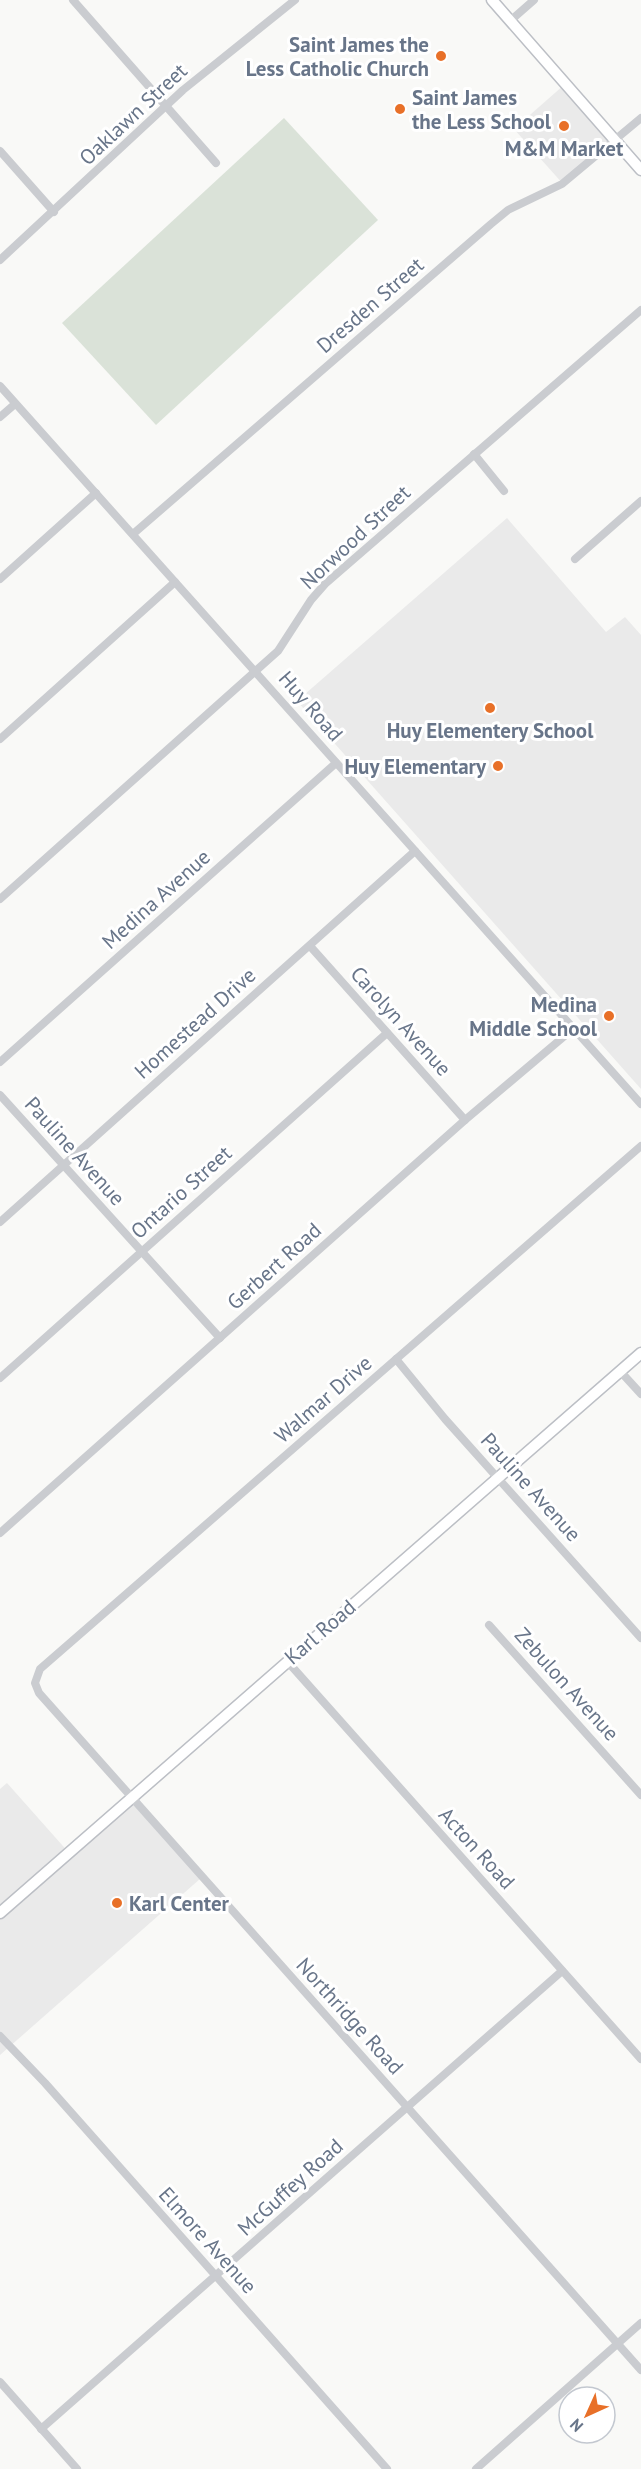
<svg xmlns="http://www.w3.org/2000/svg" width="641" height="2469" font-family="'PT Sans',sans-serif">
<style>
.built{fill:#eaeaea}
.green{fill:#dae2d8}
.lines{fill:none;stroke-linecap:round;stroke-linejoin:round}
.secondary-casing{stroke:#bcbfc5;stroke-width:13}
.minor{stroke:#caccd0;stroke-width:8}
.secondary{stroke:#fff;stroke-width:10}
.poi-dot{fill:#e87028;stroke:#fff;stroke-width:2}
.labels{text-anchor:middle;dominant-baseline:central;stroke-width:6;stroke-linejoin:round;paint-order:stroke}
.poi-label{font-size:21px;font-weight:bold;fill:#687589;stroke:#fff;text-anchor:end}
.street-label{font-size:21px;fill:#687589;stroke:#fff}
</style>
<rect width="100%" height="100%" fill="#f9f9f7"/>
<g class="built">
<path d="M564,85L616,144L564,185L514,129Z"/>
<path d="M507,518L606,632L625,617L641,635V1089L297,701Z"/>
<path d="M7,1783L70,1854L132,1797L201,1878L0,2055V1789Z"/>
</g>
<path class="green" d="M284,118L378,220L156,425L62,323Z"/>
<g class="lines">
<defs>
<g id="secondary">
<path d="M492,0L641,170"/>
<path d="M0,1913L641,1353"/>
</g>
</defs>
<use href="#secondary" class="secondary-casing"/>
<g class="minor">
<path d="M73,0L216,163"/>
<path d="M510,21L534,0"/>
<path d="M0,151L54,212"/>
<path d="M0,260L183,90L295,0"/>
<path d="M0,386L641,1104"/>
<path d="M0,417L15,404"/>
<path d="M474,454L504,491"/>
<path d="M133,534L491,224L508,210L562,184L641,118"/>
<path d="M575,559L641,501"/>
<path d="M0,579L96,493"/>
<path d="M0,739L175,582"/>
<path d="M0,899L278,651L311,600L325,584L641,310"/>
<path d="M310,946L465,1120"/>
<path d="M0,1062L336,763"/>
<path d="M0,1095L220,1338"/>
<path d="M641,1146L40,1669L35,1683L39,1693L641,2370"/>
<path d="M0,1222L415,851"/>
<path d="M396,1359L445,1419L641,1638"/>
<path d="M620,1371L641,1394"/>
<path d="M0,1378L387,1033"/>
<path d="M0,1533L465,1120L574,1028"/>
<path d="M489,1625L641,1795"/>
<path d="M287,1661L641,2059"/>
<path d="M0,2036L45,2083L387,2469"/>
<path d="M0,2382L77,2469"/>
<path d="M41,2429L562,1971"/>
<path d="M476,2469L641,2323"/>
</g>
<use href="#secondary" class="secondary"/>
</g>
<g class="poi-dot">
<circle cx="441" cy="56" r="6"/>
<circle cx="400" cy="109" r="6"/>
<circle cx="564" cy="126" r="6"/>
<circle cx="490" cy="708" r="6"/>
<circle cx="498" cy="766" r="6"/>
<circle cx="609" cy="1016" r="6"/>
<circle cx="117" cy="1903" r="6"/>
</g>
<g class="labels">
<g class="poi-label">
<text x="429" y="44">Saint James the<tspan x="429" dy="24">Less Catholic Church</tspan></text>
<text x="412" y="97" text-anchor="start">Saint James<tspan x="412" dy="24">the Less School</tspan></text>
<text x="564" y="148" text-anchor="middle">M&amp;M Market</text>
<text x="490" y="730" text-anchor="middle">Huy Elementery School</text>
<text x="486" y="766">Huy Elementary</text>
<text x="597" y="1004">Medina<tspan x="597" dy="24">Middle School</tspan></text>
<text x="129" y="1903" text-anchor="start">Karl Center</text>
</g>
<g class="street-label">
<text transform="translate(133 114) rotate(-43)">Oaklawn Street</text>
<text transform="translate(370 305) rotate(-41)">Dresden Street</text>
<text transform="translate(355 537) rotate(-43)">Norwood Street</text>
<text transform="translate(311 706) rotate(49)">Huy Road</text>
<text transform="translate(156 899) rotate(-42)">Medina Avenue</text>
<text transform="translate(401 1021) rotate(48)">Carolyn Avenue</text>
<text transform="translate(195 1023) rotate(-42)">Homestead Drive</text>
<text transform="translate(75 1151) rotate(48)">Pauline Avenue</text>
<text transform="translate(181 1192) rotate(-42)">Ontario Street</text>
<text transform="translate(274 1266) rotate(-42)">Gerbert Road</text>
<text transform="translate(323 1399) rotate(-41)">Walmar Drive</text>
<text transform="translate(531 1487) rotate(48)">Pauline Avenue</text>
<text transform="translate(320 1632) rotate(-41)">Karl Road</text>
<text transform="translate(567 1684) rotate(48)">Zebulon Avenue</text>
<text transform="translate(477 1848) rotate(48)">Acton Road</text>
<text transform="translate(350 2016) rotate(48)">Northridge Road</text>
<text transform="translate(290 2187) rotate(-42)">McGuffey Road</text>
<text transform="translate(208 2240) rotate(48)">Elmore Avenue</text>
</g>
</g>
<g transform="translate(587 2415) rotate(225)"><circle r="28" fill="#ffffff" stroke="#c3c8d0" stroke-width="1.5"/>
<path d="M0-4.5L10 22L0 15L-10 22Z" fill="#e87028"/>
<text y="-9" font-size="16" font-weight="bold" text-anchor="middle" fill="#687589">N</text>
</g>
</svg>
